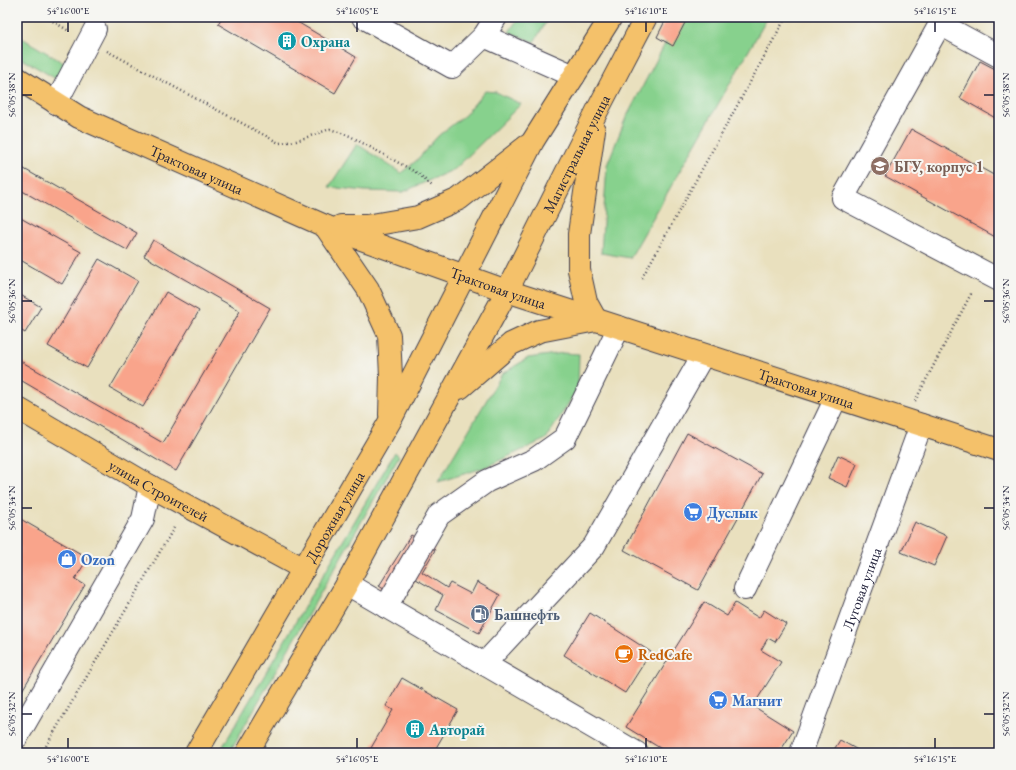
<svg xmlns="http://www.w3.org/2000/svg" width="1016" height="770" font-family="'EB Garamond',serif">
<style>
.green{fill:#87d18d;stroke:#547a64}
.building{fill:#f9a48b}
.lines{fill:none;stroke-linecap:round;stroke-linejoin:round}
.minor-casing{stroke:#403e4f;stroke-width:24}
.major-casing{stroke:#403e4f;stroke-width:24}
.path{stroke:#403e4f;stroke-width:2.5;stroke-dasharray:1 3;stroke-linecap:butt}
.minor{stroke:#fff;stroke-width:22}
.major{stroke:#f4c16a;stroke-width:22}
.ticks{fill:none;stroke:#22223b;stroke-width:1.5}
.labels{text-anchor:middle;dominant-baseline:central;stroke-width:4;stroke-linejoin:round;paint-order:stroke}
.culture-label{font-size:15px;font-weight:bold;fill:#0d838f;stroke:#f6f6f2;text-anchor:start}
.street-label{font-size:15px;fill:#22223b;stroke:#f6f6f2}
.education-label{font-size:15px;font-weight:bold;fill:#785e54;stroke:#f6f6f2;text-anchor:start}
.shop-label{font-size:15px;font-weight:bold;fill:#366cbe;stroke:#f6f6f2;text-anchor:start}
.service-label{font-size:15px;font-weight:bold;fill:#4e5e75;stroke:#f6f6f2;text-anchor:start}
.food-label{font-size:15px;font-weight:bold;fill:#c56008;stroke:#f6f6f2;text-anchor:start}
.neatline{fill:none;stroke:#22223b;stroke-width:1.5}
.ticks-label{font-size:10px;text-anchor:middle;fill:#22223b}
</style>
<rect width="100%" height="100%" fill="#f6f6f2"/>
<filter id="ink" filterUnits="userSpaceOnUse"><feTurbulence type="fractalNoise" baseFrequency=".025" numOctaves="2"/><feDisplacementMap in="SourceGraphic" scale="8" xChannelSelector="R" yChannelSelector="G"/><feConvolveMatrix kernelMatrix="1 2 1 2 8 2 1 2 1" color-interpolation-filters="sRGB"/></filter>
<filter id="wash" filterUnits="userSpaceOnUse"><feTurbulence type="fractalNoise" baseFrequency=".012" numOctaves="4" result="noise"/><feDisplacementMap in="SourceGraphic" scale="16" xChannelSelector="R" yChannelSelector="G"/><feGaussianBlur stdDeviation="0.9" result="paint"/><feColorMatrix in="noise" values="0 0 0 0 0 0 0 0 0 0 0 0 0 0 0 0 0 1.4 0 .05"/><feComposite in="paint" operator="in"/></filter>
<g filter="url(#wash)">
<rect width="100%" height="100%" fill="#e9e0be"/>
<g class="green">
<path d="M519,17H549L534,42L509,32Z"/>
<path d="M679,17H768L630,258L601,253L607,165L625,120Z"/>
<path d="M17,35L72,68L63,83L17,56Z"/>
<path d="M485,91L496,92L521,104L455,169L403,192L365,191L329,187L357,144L401,173L416,161L438,136L465,115Z"/>
<path d="M563,353L579,354L578,388L546,439L483,468L438,482L502,374L528,358Z"/>
<path d="M395,452L399,456L229,753H219Z"/>
</g>
<g id="blocks">
<g class="building">
<path d="M222,17H289L356,57L335,93L218,24Z"/>
<path d="M667,17H688L673,46L657,37Z"/>
<path d="M980,61L999,71V120L960,98Z"/>
<path d="M911,129L999,178V239L885,176Z"/>
<path d="M17,165L137,233L127,250L17,188Z"/>
<path d="M17,216L81,252L62,284L17,258Z"/>
<path d="M153,240L270,308L176,471L17,378V359L163,443L240,311L144,256Z"/>
<path d="M99,259L138,281L87,368L48,346Z"/>
<path d="M166,292L199,311L143,407L110,388Z"/>
<path d="M17,293L41,307L25,333L17,328Z"/>
<path d="M687,433L762,474L698,590L624,550Z"/>
<path d="M838,455L857,464L847,487L828,478Z"/>
<path d="M17,517L88,558L75,579L85,585L17,699V582L19,579L17,578Z"/>
<path d="M915,522L947,536L934,566L901,552Z"/>
<path d="M411,535L435,550L422,572L447,588L450,583L471,594L477,582L500,595L479,633L436,610L443,595L416,579L402,601L379,586Z"/>
<path d="M704,602L727,616L735,603L759,618L764,610L786,624L775,642L768,638L761,650L781,662L753,706L793,731L779,753H668L626,727Z"/>
<path d="M590,613L651,652L625,693L564,655Z"/>
<path d="M402,678L458,710L433,753H381L371,748L393,710L386,706Z"/>
<path d="M840,740L863,753H832Z"/>
</g>
</g>
</g>
<g filter="url(#ink)">
<use href="#blocks" fill-opacity="0" stroke="#403e4f" stroke-width="1"/>
<g class="lines">
<defs>
<g id="minor">
<path d="M363,17L452,67L484,36L574,76"/>
<path d="M484,36L496,17"/>
<path d="M999,56L940,24L843,198L999,280"/>
<path d="M56,103L95,29"/>
<path d="M347,584L637,753"/>
<path d="M745,589L836,398"/>
<path d="M386,607L439,515L487,481L534,460L565,438L619,327"/>
<path d="M484,664L594,546L703,355"/>
<path d="M17,737L143,519L150,486"/>
<path id="s1" d="M801,753L921,425"/>
</g>
<g id="major">
<path id="s2" d="M17,78L79,117L325,226L507,291L999,450"/>
<path d="M325,226L368,289L389,335L391,376L390,415"/>
<path d="M341,226H366L418,217L459,199L527,146"/>
<path d="M460,388L511,344L539,331L596,320L586,302L579,270V234L594,130"/>
<path id="s3" d="M17,408L150,486L304,569"/>
<path id="s4" d="M196,753L390,421L533,141L611,17"/>
<path id="s5" d="M247,753L347,584L507,291L597,111L646,17"/>
</g>
</defs>
<use href="#minor" class="minor-casing"/>
<use href="#major" class="major-casing"/>
<g class="path">
<path d="M46,17L69,31"/>
<path d="M107,51L279,143L296,141L330,129L350,136L419,174L433,187"/>
<path d="M642,278L786,17"/>
<path d="M915,401L972,292"/>
<path d="M42,753L175,526"/>
</g>
<use href="#minor" class="minor"/>
<use href="#major" class="major"/>
</g>
</g>
<path class="ticks" d="M68,22V32M357,22V32M646,22V32M935,22V32M22,95H32M984,95H994M22,301H32M984,301H994M22,508H32M984,508H994M22,714H32M984,714H994M68,738V748M357,738V748M646,738V748M935,738V748"/>
<defs>
<symbol id="building-disc" viewBox="-11 -11 22 22"><circle r="9.5" fill="#0f9aa8" stroke="#f6f6f2"/><path d="M-4-6H4V6H1V3H-1V6H-4ZM-2.5-4.3h1.7v1.8h-1.7ZM.8-4.3h1.7v1.8H.8ZM-2.5-1h1.7V.8h-1.7ZM.8-1h1.7V.8H.8Z" fill="#fff"/></symbol>
<symbol id="university-disc" viewBox="-11 -11 22 22"><circle r="9.5" fill="#8d6e63" stroke="#f6f6f2"/><path d="M0-5L7-2L0 1L-7-2ZM-4 1L0 2.5L4 1V4Q0 6-4 4Z" fill="#fff"/></symbol>
<symbol id="supermarket-disc" viewBox="-11 -11 22 22"><circle r="9.5" fill="#3f7fe0" stroke="#f6f6f2"/><path d="M-6-5.5h2.5l.6 2H6L4.5 2H-2.5L-4.4-4H-6ZM-1.5 3.2a1.3 1.3 0 1 0 .1 0ZM3 3.2a1.3 1.3 0 1 0 .1 0Z" fill="#fff"/></symbol>
<symbol id="shop-disc" viewBox="-11 -11 22 22"><circle r="9.5" fill="#3f7fe0" stroke="#f6f6f2"/><path d="M-5-2.5h2.3a2.7 3.5 0 0 1 5.4 0H5L5.5 6h-11ZM-1.5-2.5h3a1.5 2.3 0 0 0-3 0Z" fill="#fff"/></symbol>
<symbol id="fuel-disc" viewBox="-11 -11 22 22"><circle r="9.5" fill="#5c6f8a" stroke="#f6f6f2"/><path d="M-5.5-6h7V0h2V4h1.3V-2.5L3-4.5l.8-.8L6-3V5H2.5V1h-1V6h-7ZM-4.2-4.7v3.2H.2V-4.7Z" fill="#fff"/></symbol>
<symbol id="cafe-disc" viewBox="-11 -11 22 22"><circle r="9.5" fill="#e8710a" stroke="#f6f6f2"/><path d="M-5.5-4.5H6V0H3Q3 3.5 0 3.5H-2.5Q-5.5 3.5-5.5 0ZM3-3.2v2h1.7v-2ZM-6 4.5H4V6H-6Z" fill="#fff"/></symbol>
</defs>
<g fill-rule="evenodd">
<use href="#building-disc" x="276" y="30" width="22" height="22"/>
<use href="#university-disc" x="869" y="155" width="22" height="22"/>
<use href="#supermarket-disc" x="682" y="501" width="22" height="22"/>
<use href="#shop-disc" x="56" y="548" width="22" height="22"/>
<use href="#fuel-disc" x="469" y="603" width="22" height="22"/>
<use href="#cafe-disc" x="613" y="643" width="22" height="22"/>
<use href="#supermarket-disc" x="707" y="689" width="22" height="22"/>
<use href="#building-disc" x="404" y="718" width="22" height="22"/>
</g>
<g class="labels">
<g class="culture-label">
<text x="301" y="41">Охрана</text>
<text x="429" y="729">Авторай</text>
</g>
<g class="street-label">
<text stroke="none"><textPath href="#s5" startOffset="684">Магистральная улица</textPath></text>
<text stroke="none"><textPath href="#s2" startOffset="202">Трактовая улица</textPath></text>
<text stroke="none"><textPath href="#s2" startOffset="526">Трактовая улица</textPath></text>
<text stroke="none"><textPath href="#s2" startOffset="850">Трактовая улица</textPath></text>
<text stroke="none"><textPath href="#s3" startOffset="164">улица Строителей</textPath></text>
<text stroke="none"><textPath href="#s4" startOffset="274">Дорожная улица</textPath></text>
<text stroke="none"><textPath href="#s1" startOffset="175">Луговая улица</textPath></text>
</g>
<g class="education-label">
<text x="894" y="166">БГУ, корпус 1</text>
</g>
<g class="shop-label">
<text x="707" y="512">Дуслык</text>
<text x="81" y="559">Ozon</text>
<text x="732" y="700">Магнит</text>
</g>
<g class="service-label">
<text x="494" y="614">Башнефть</text>
</g>
<g class="food-label">
<text x="638" y="654">RedCafe</text>
</g>
</g>
<rect width="1016" height="770" fill="none" stroke="#f6f6f2" stroke-width="44"/>
<rect x="22" y="22" width="972" height="726" class="neatline"/>
<g class="ticks-label">
<text x="68" y="14">54°16'00"E</text>
<text x="357" y="14">54°16'05"E</text>
<text x="646" y="14">54°16'10"E</text>
<text x="935" y="14">54°16'15"E</text>
<text transform="translate(11 95) rotate(-90)" y="4">56°05'38"N</text>
<text transform="translate(1005 95) rotate(-90)" y="4">56°05'38"N</text>
<text transform="translate(11 301) rotate(-90)" y="4">56°05'36"N</text>
<text transform="translate(1005 301) rotate(-90)" y="4">56°05'36"N</text>
<text transform="translate(11 508) rotate(-90)" y="4">56°05'34"N</text>
<text transform="translate(1005 508) rotate(-90)" y="4">56°05'34"N</text>
<text transform="translate(11 714) rotate(-90)" y="4">56°05'32"N</text>
<text transform="translate(1005 714) rotate(-90)" y="4">56°05'32"N</text>
<text x="68" y="762">54°16'00"E</text>
<text x="357" y="762">54°16'05"E</text>
<text x="646" y="762">54°16'10"E</text>
<text x="935" y="762">54°16'15"E</text>
</g>
</svg>
